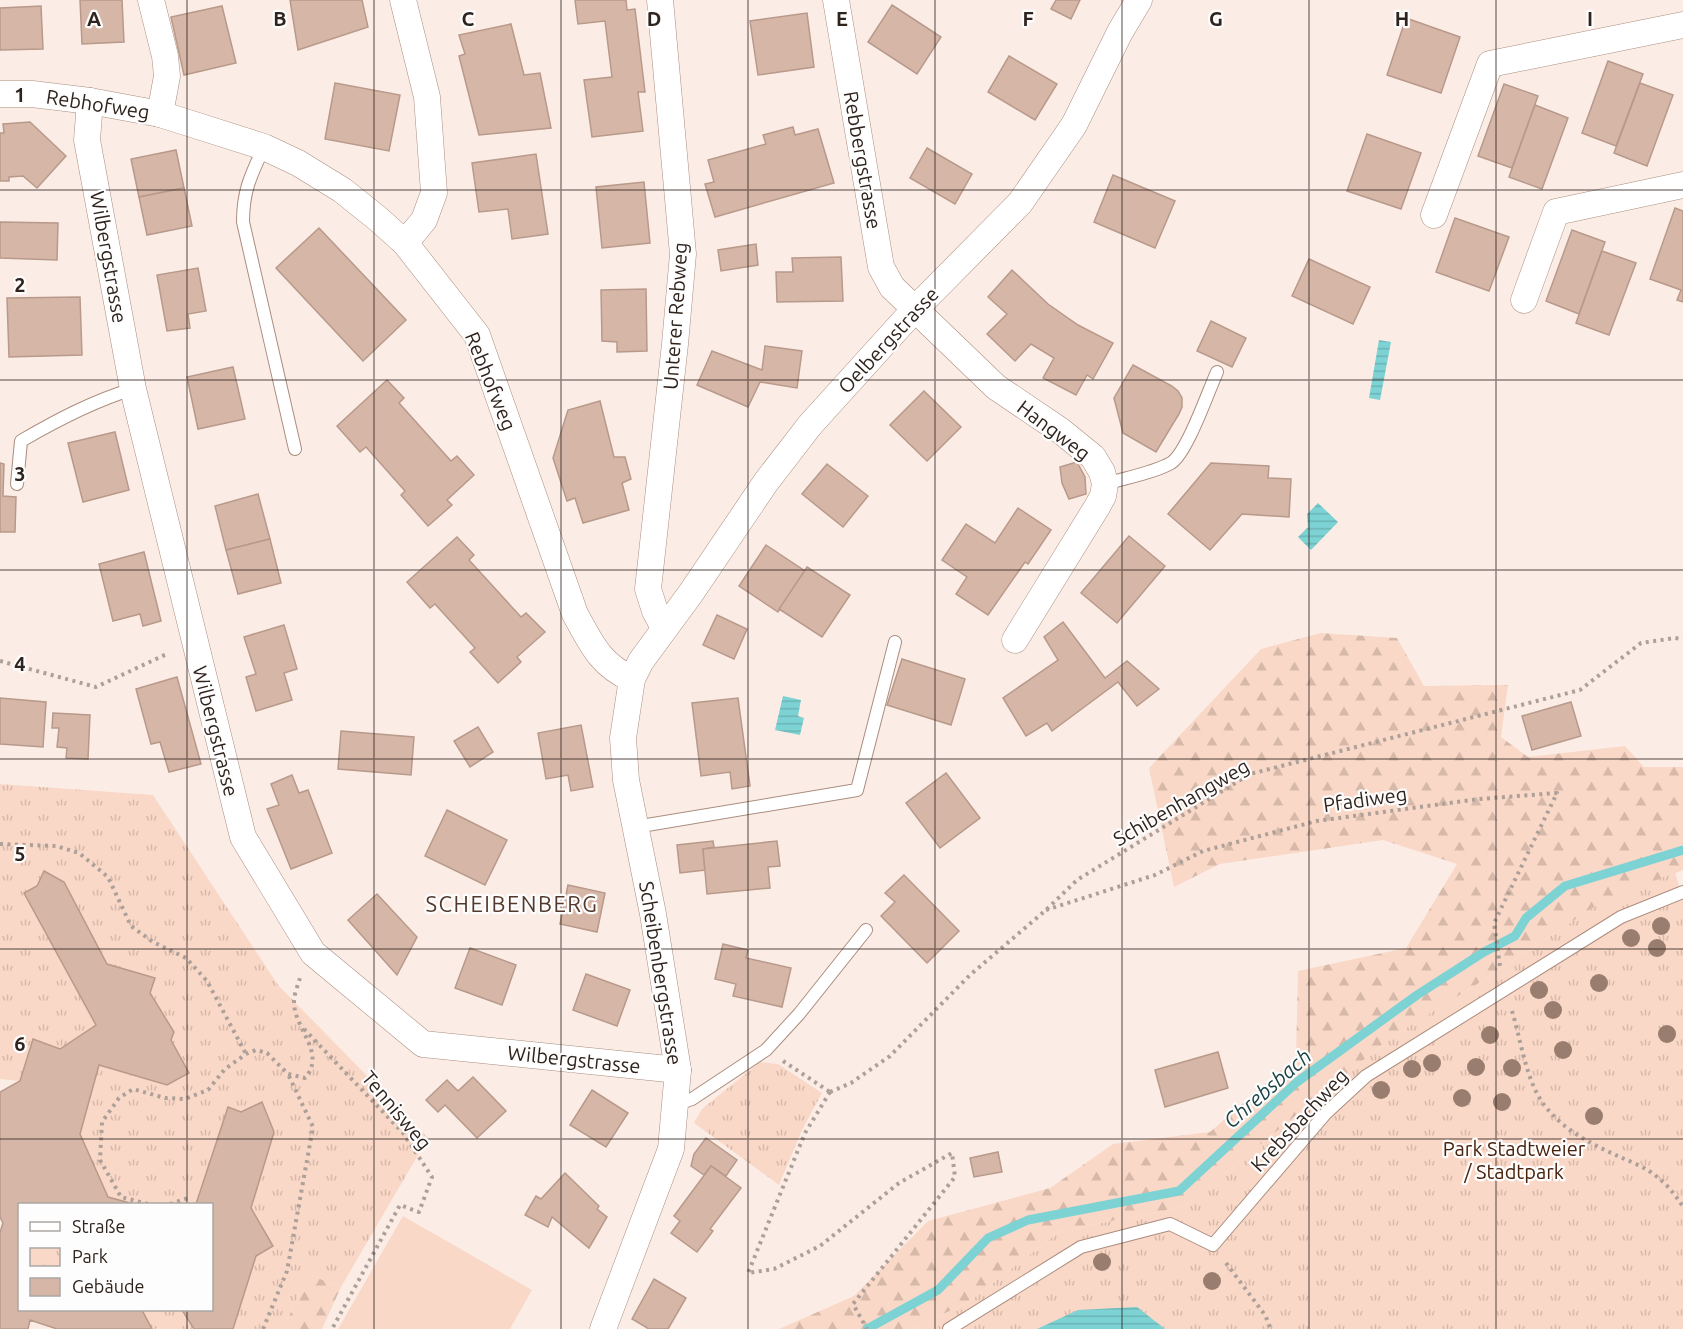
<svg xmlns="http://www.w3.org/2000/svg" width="1683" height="1329" font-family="Ubuntu,sans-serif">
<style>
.forest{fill:url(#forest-firs)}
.park{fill:url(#park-tufts)}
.pitch{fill:#fad8c7}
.water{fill:url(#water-rules)}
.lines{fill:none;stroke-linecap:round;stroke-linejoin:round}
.stream{stroke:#7dd2d3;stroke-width:9}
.building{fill:#d6b6a7;stroke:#b8998a;stroke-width:1.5}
.lane-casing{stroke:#ab8d7e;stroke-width:14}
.street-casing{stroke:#ab8d7e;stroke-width:27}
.path{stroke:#ada099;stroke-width:4;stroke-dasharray:3 4.5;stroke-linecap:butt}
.lane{stroke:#fff;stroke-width:12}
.street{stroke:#fff;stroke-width:26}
.tree{fill:#997d6e}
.grid{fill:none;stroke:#2f231d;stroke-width:1.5;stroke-opacity:0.55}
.labels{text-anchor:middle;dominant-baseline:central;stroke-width:4.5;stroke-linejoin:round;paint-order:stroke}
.street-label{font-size:20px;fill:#2f231d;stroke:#fdfdfd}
.park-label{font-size:20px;fill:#48210b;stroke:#fdfdfd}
.water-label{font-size:21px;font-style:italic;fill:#1b4344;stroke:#fdfdfd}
.quarter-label{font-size:22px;letter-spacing:1.5px;fill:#53392c;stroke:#fdfdfd}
.grid-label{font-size:20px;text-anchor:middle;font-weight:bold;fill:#2f231d;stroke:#fdfdfd;stroke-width:4.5;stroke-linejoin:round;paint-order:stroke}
</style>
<defs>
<pattern id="forest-firs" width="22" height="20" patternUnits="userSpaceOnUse" patternTransform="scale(1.5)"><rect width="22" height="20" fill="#fad8c7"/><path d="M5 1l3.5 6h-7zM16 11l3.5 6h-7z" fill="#d7b9aa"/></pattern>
<pattern id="park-tufts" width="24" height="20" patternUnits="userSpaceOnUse" patternTransform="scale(1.5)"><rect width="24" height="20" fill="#fad8c7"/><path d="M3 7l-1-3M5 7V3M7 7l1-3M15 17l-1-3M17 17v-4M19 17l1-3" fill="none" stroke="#d7b9aa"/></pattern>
<pattern id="water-rules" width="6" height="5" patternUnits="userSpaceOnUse" patternTransform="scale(1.5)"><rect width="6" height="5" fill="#7dd2d3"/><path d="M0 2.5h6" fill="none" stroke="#6cb4b5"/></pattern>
</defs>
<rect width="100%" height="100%" fill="#fbede6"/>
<g class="forest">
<path d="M1321,633L1397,638L1424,686L1508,685L1501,737L1528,757L1625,746L1644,767H1683V870L1593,908L1476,985L1393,1036L1184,1207L1060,1231L969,1302L912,1329H779L854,1296L928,1221L1050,1188L1113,1144L1210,1132L1296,1057L1298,971L1406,948L1457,864L1383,840L1220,864L1174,887L1149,768L1261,649Z"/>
<path d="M308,1274L341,1287L322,1329H283Z"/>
</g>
<g class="park">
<path d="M0,784L153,795L278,985L428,1138L341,1287L308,1274L283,1329H233L256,1256L273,1246L251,1208L241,1112L228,1108L196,1204H134L108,1197L80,1134L99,1065L166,1085L189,1073L171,1040L174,1032L150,993L155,978L107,964L64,882L44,871L37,886L24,893L96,1025L60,1049L33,1039L20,1081L0,1079Z"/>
<path d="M1675,872L1683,900V1329H912L969,1302L1060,1231L1184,1207L1393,1036L1476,985L1593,908Z"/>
<path d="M760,1062L778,1064L822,1093L802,1130L779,1185L694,1123L702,1109Z"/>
<path d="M142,1310H182L194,1329H152Z"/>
</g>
<path class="pitch" d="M403,1216L532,1290L510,1329H338Z"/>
<g class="water">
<path d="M1379,340L1391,342L1380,400L1369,398Z"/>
<path d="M1318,503L1338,522L1311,550L1298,537L1308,527L1307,514Z"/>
<path d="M783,696L801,700L798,716L804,718L800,735L775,730Z"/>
<path d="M1137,1307L1165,1329H1037L1078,1310Z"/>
</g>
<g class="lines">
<path class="stream" d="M867,1329L938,1290L988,1238L1028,1220L1179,1191L1297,1082L1417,995L1484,952L1515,936L1526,918L1565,886L1683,850"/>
</g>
<g class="building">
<path d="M80,0H122L124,42L82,44Z"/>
<path d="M290,0H362L368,27L298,50Z"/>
<path d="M575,0H626L627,10L635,9L645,92H638L643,131L592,137L584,80L612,77L605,21L578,24Z"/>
<path d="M1056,0H1080L1071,19L1051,9Z"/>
<path d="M892,5L941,37L917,74L868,42Z"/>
<path d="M41,6L43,49L0,50V8Z"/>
<path d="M222,6L236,63L184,75L171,17Z"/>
<path d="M807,13L814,67L758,75L750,21Z"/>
<path d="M1406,18L1460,37L1441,93L1387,75Z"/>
<path d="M511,24L524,75L540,73L551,128L479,135L459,56L465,54L459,35Z"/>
<path d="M1009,56L1057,84L1035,120L988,92Z"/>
<path d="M1608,61L1643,74L1616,146L1582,133Z"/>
<path d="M335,83L400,95L389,151L325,139Z"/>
<path d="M1640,83L1673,95L1647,166L1614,153Z"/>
<path d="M1504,84L1538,96L1512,168L1478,156Z"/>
<path d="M1535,105L1568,118L1542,189L1509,177Z"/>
<path d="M30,122L66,156L37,188L23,176L9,177V181H0V133H4L3,124Z"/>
<path d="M793,127L795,135L818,129L834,183L715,217L705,184L714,182L708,160L766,144L763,135Z"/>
<path d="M1367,134L1421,153L1401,209L1347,191Z"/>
<path d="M927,148L972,174L955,204L910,178Z"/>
<path d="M176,150L184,188L139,197L131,159Z"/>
<path d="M536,154L548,234L512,239L508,209L479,212L472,163Z"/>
<path d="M1113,175L1175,201L1155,248L1094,222Z"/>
<path d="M644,182L650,243L602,248L596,187Z"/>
<path d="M184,188L192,226L147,235L139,197Z"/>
<path d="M1675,208L1683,211V302L1677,300L1681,290L1650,279Z"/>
<path d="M1455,218L1509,237L1489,291L1436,272Z"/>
<path d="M0,222L58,223L57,260L0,258Z"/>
<path d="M319,228L406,320L363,361L276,268Z"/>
<path d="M1572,230L1605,242L1579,314L1546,301Z"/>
<path d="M756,244L758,265L721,271L718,250Z"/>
<path d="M1602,251L1636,263L1609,335L1576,323Z"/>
<path d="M841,257L843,301L777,302L776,272H793L792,258Z"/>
<path d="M1309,259L1370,287L1353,324L1292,296Z"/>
<path d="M198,268L206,311L188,314L190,328L167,331L157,275Z"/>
<path d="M1012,270L1048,304L1078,325L1113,343L1093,379L1087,375L1076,395L1043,378L1054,358L1031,344L1015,361L987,334L1007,314L988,297Z"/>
<path d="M646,289L647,351L617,352V342L602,341L601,290Z"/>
<path d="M80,297L82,355L9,357L7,298Z"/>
<path d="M1211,321L1246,338L1232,367L1197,351Z"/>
<path d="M765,346L802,351L797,388L760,382L748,407L697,385L712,351L762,370Z"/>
<path d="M1133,365L1172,386L1178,391L1182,398V407L1179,414L1156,452L1123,433L1114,398Z"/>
<path d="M233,367L245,419L198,429L187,377Z"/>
<path d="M387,380L404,398L399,403L451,461L457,456L474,475L447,500L452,505L428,526L401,495L405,491L366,447L360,452L337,426Z"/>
<path d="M924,391L961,427L927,461L890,425Z"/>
<path d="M600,401L614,457H625L631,479L622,483L629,510L583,523L575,498L567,501L553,458L568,410Z"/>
<path d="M115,432L129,490L83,502L68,443Z"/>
<path d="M1077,462L1085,477L1086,494L1069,499L1062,483L1060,467Z"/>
<path d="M0,463L4,464L3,496L16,497L15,532H0Z"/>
<path d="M1211,463L1269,466L1268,478L1291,479L1289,517L1242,514L1210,550L1168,514Z"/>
<path d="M827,464L868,496L843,527L802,494Z"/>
<path d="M258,494L270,539L226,550L215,506Z"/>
<path d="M1018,508L1051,530L1028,564L1025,562L988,615L956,594L967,577L942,560L966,524L995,543Z"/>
<path d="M1129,536L1165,566L1117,623L1081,593Z"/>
<path d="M457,537L474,555L469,560L521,617L526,613L545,632L517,657L521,662L498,683L470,652L475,648L435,604L430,608L407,582Z"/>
<path d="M270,539L281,583L238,594L226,550Z"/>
<path d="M766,545L805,571L778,612L739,586Z"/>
<path d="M144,552L161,621L143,626L140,614L113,621L99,564Z"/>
<path d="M807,567L850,595L822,637L779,609Z"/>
<path d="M717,615L747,629L734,659L703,645Z"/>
<path d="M1063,622L1105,678L1127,661L1159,689L1137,706L1118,682L1052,731L1047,723L1026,736L1003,698L1058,660L1044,637Z"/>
<path d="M284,625L297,669L284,673L292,700L256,711L246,677L256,674L244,637Z"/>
<path d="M902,659L965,679L951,725L887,705Z"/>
<path d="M177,677L201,764L169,772L160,742L151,744L136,689Z"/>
<path d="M0,698L46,702L43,747L0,744Z"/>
<path d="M738,698L750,786L732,789L730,772L701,776L692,703Z"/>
<path d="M1571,702L1581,736L1532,750L1522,716Z"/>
<path d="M53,713L90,715L88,759L66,758L67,748L57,747L59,728H52Z"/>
<path d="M581,725L593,787L571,791L568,775L546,779L538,733Z"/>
<path d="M478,727L493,752L470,767L454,741Z"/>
<path d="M341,731L414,737L411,775L338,769Z"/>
<path d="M946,773L980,818L940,848L906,803Z"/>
<path d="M292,775L299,793L308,790L332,853L291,869L267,809L279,805L271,784Z"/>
<path d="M447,810L507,840L485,885L425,856Z"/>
<path d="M713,841L714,847L703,849L705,870L680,873L677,845Z"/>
<path d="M777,841L780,866L768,867L770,888L707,894L703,849Z"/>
<path d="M44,871L64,882L107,964L155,978L150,993L174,1032L171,1040L189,1073L167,1085L99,1065L80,1134L108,1197L134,1204H20V1310H142L152,1329H57L30,1320L28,1329H0V1232L3,1223L0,1217V1092L20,1081L33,1039L60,1049L96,1025L24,893L37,886Z"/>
<path d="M904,875L959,931L927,963L881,916L895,902L885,893Z"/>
<path d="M568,885L605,893L597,932L560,924Z"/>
<path d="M377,894L417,937L397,975L348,920Z"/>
<path d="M723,944L748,950L746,958L791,968L782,1007L733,996L736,984L715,979Z"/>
<path d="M470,948L516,965L502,1005L455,988Z"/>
<path d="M586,974L630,990L617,1026L573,1010Z"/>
<path d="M1218,1052L1228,1088L1165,1107L1155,1070Z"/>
<path d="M473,1077L506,1111L477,1138L445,1105L438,1112L426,1100L447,1080L458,1091Z"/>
<path d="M592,1090L628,1113L606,1147L570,1125Z"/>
<path d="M262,1102L274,1132L251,1208L273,1246L256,1256L233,1329H194L182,1310H212V1204H196L228,1107L241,1112Z"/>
<path d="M706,1138L737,1160L726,1176L711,1166L704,1175L691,1166L694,1154Z"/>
<path d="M998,1152L1002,1172L974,1177L970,1158Z"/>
<path d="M711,1166L741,1188L710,1229L713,1231L697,1252L671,1233L680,1221L674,1216Z"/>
<path d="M565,1173L599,1206L597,1209L607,1217L589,1248L552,1217L548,1227L525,1215L536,1196L541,1199Z"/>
<path d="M654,1279L686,1298L668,1329H649L632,1319Z"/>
</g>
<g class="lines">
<defs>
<g id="lane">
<path d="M264,147C251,175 243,190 243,222L295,449"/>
<path d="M17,484L21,441C57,420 93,401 133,389"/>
<path d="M1105,484C1124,478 1154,473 1171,463C1187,453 1208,392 1217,372"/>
<path d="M635,827L857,790L895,642"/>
<path d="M675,1105L692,1099L766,1050L799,1014L866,930"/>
<path d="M949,1329L1081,1247L1170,1224L1213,1245L1326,1113L1366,1076L1621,917L1683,892"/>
</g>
<g id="street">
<path d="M151,0L165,56L167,76L160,114"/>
<path d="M403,0L427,97L434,193L424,220L405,243"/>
<path d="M660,0L683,254L675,344L648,589L655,611L664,628"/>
<path d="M836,0L881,267L892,287L996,387L1061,431L1093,457L1102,472L1105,484L1103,496L1097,507L1015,640"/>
<path d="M0,94H32L90,101L160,114L264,147L298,163L342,190L377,218L405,243L477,335L575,614C591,643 600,665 632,679"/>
<path d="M90,101L87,140L133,389L243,837L313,953L423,1044L678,1070"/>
<path d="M1434,215L1490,64L1683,25"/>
<path d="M1524,300L1556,212L1683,185"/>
<path d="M603,1329L671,1149L678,1070L653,914L626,780L623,738L632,679L641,661L691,593L766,482L810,425L915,309L1020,203L1074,125L1120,32L1139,0"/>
</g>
</defs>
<use href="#lane" class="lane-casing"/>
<use href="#street" class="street-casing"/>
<g class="path">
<path d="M0,661L96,687L169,653"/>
<path d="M0,844L56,846L79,853L108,877L131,926L153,942L186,958L207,981L246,1054"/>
<path d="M1046,910L1155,875L1203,851L1317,821L1479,799L1557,793L1494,923L1500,966"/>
<path d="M1512,1011C1521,1040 1525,1076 1542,1102C1561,1129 1591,1144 1620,1157C1629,1161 1640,1165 1649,1171C1663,1180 1674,1192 1683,1207"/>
<path d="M304,1029L403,1133L432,1177L419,1212L400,1205L332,1329"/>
<path d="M783,1061L830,1092"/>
<path d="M830,1092L851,1083L890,1056L970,975L1046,910L1077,880L1250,774L1580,690L1641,643L1675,638L1683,639"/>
<path d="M830,1092L805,1133L748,1273L774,1269L820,1246L899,1183L952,1153L955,1177L853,1304L867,1329"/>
<path d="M148,1204L121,1197L100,1160L102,1122L119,1098L133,1089L165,1098L185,1099L208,1090L225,1069L246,1054L256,1050L267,1053L288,1074L305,1078C327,1053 294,1029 294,1002C294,994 298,985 300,978"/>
<path d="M170,1204L191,1197"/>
<path d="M1226,1263L1265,1315L1271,1329"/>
<path d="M263,1329L287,1271L313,1127L288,1074"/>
</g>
<use href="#lane" class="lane"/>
<use href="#street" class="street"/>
</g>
<g class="tree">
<circle cx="1661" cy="926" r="9"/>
<circle cx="1631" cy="938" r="9"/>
<circle cx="1657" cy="948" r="9"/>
<circle cx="1599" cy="983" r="9"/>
<circle cx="1539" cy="990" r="9"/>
<circle cx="1553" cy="1010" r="9"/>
<circle cx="1667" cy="1034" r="9"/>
<circle cx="1490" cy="1035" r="9"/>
<circle cx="1563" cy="1050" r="9"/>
<circle cx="1432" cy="1063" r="9"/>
<circle cx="1476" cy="1067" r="9"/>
<circle cx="1512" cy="1068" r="9"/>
<circle cx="1412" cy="1069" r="9"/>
<circle cx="1381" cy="1090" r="9"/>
<circle cx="1462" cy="1098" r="9"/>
<circle cx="1502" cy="1102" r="9"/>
<circle cx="1594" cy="1116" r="9"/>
<circle cx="1102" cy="1262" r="9"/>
<circle cx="1212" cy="1281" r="9"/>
</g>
<path class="grid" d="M187,0V1204M374,0V1329M561,0V1329M748,0V1329M935,0V1329M1122,0V1329M1309,0V1329M1496,0V1329M0,190H1683M0,380H1683M0,570H1683M0,759H1683M0,949H1683M0,1139H1683M187,1310V1329"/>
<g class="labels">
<g class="street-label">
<text transform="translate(98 104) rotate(9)">Rebhofweg</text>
<text transform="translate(863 160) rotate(80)">Rebbergstrasse</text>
<text transform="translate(109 257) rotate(80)">Wilbergstrasse</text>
<text transform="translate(675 316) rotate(-86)">Unterer Rebweg</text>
<text transform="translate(888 340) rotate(-47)">Oelbergstrasse</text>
<text transform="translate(491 381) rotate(68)">Rebhofweg</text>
<text transform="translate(1054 430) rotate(37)">Hangweg</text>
<text transform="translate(216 731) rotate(76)">Wilbergstrasse</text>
<text transform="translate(1365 799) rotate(-8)">Pfadiweg</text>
<text transform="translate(1181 802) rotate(-30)">Schibenhangweg</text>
<text transform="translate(661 973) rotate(81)">Scheibenbergstrasse</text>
<text transform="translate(574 1059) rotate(6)">Wilbergstrasse</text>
<text transform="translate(397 1110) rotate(50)">Tennisweg</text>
<text transform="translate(1299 1120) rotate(-47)">Krebsbachweg</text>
</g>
<g class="park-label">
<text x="1514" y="1148">Park Stadtweier<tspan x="1514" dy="23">/ Stadtpark</tspan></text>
</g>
<g class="water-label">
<text transform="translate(1267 1088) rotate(-41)">Chrebsbach</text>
</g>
<g class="quarter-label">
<text x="512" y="903">SCHEIBENBERG</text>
</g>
</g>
<g class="grid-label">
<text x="94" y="26">A</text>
<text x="280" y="26">B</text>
<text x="468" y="26">C</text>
<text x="654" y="26">D</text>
<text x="842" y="26">E</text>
<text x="1028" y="26">F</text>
<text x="1216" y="26">G</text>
<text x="1402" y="26">H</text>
<text x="1590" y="26">I</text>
<text x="20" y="102">1</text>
<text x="20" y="292">2</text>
<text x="20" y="481">3</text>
<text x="20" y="671">4</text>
<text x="20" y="861">5</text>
<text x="20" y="1051">6</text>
</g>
<rect x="18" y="1203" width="195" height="108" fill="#fdfdfd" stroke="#aba6a3" stroke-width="1.5"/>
<rect x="30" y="1222" width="30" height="9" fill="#ffffff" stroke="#aba6a3" stroke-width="1.5"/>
<text x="72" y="1233" font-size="18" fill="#2f231d">Straße</text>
<rect x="30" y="1248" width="30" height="18" fill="url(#park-tufts)" stroke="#aba6a3" stroke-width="1.5"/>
<text x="72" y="1263" font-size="18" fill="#2f231d">Park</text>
<rect x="30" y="1278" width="30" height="18" fill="#d6b6a7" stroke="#aba6a3" stroke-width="1.5"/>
<text x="72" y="1293" font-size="18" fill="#2f231d">Gebäude</text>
</svg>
